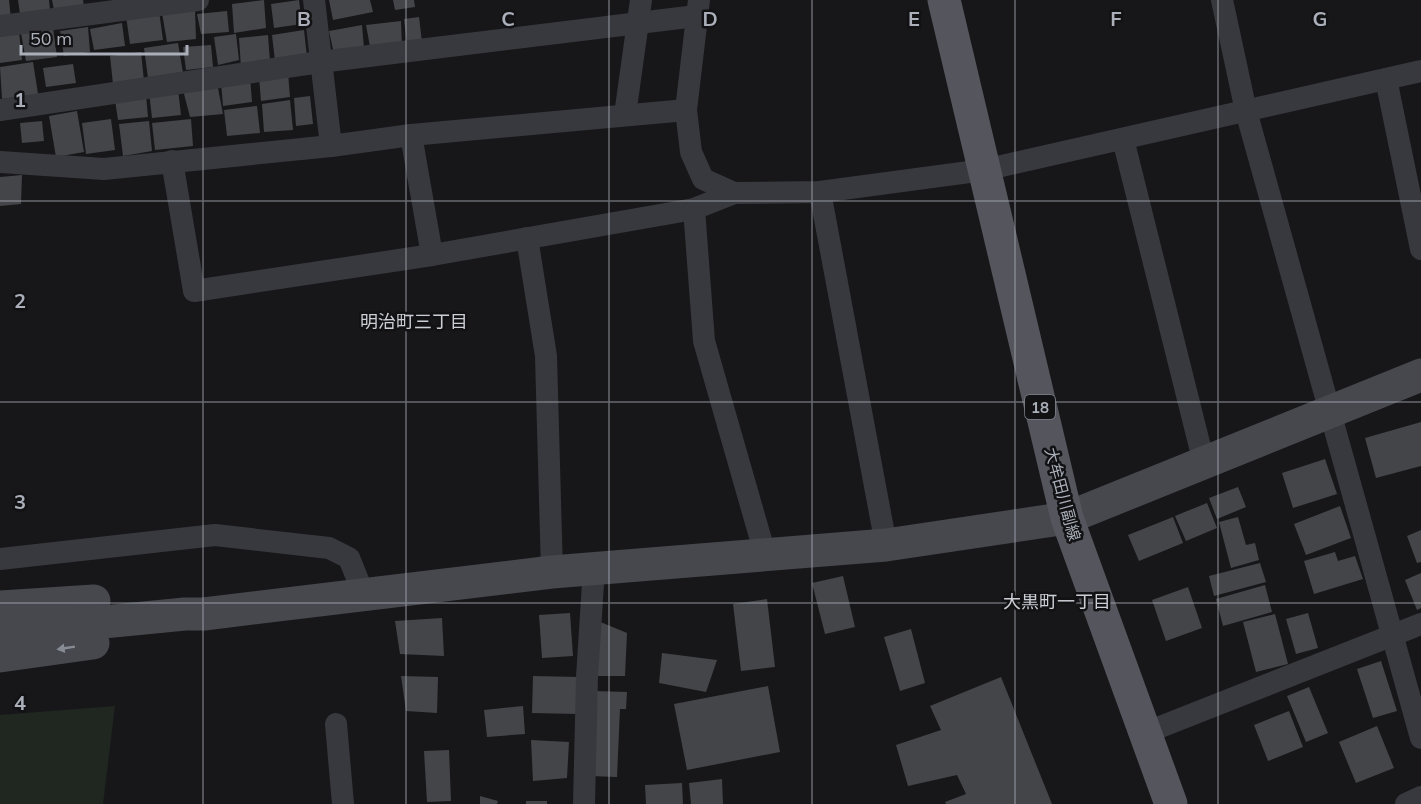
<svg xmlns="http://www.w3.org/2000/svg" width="1421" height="804" font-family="Mulish,'Noto Sans JP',sans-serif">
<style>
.grass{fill:#1f2720}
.building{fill:#444549}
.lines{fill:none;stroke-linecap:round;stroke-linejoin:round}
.street{stroke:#38393e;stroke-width:22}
.secondary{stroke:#46484e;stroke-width:33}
.primary{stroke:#55565d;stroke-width:33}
.oneway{fill:#878b94}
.grid{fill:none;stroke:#aaafb9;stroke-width:1.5;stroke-opacity:0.55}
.labels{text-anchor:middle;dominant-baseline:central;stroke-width:5;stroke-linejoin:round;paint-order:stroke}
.shield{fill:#121214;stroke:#7c8088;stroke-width:1.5}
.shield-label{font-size:15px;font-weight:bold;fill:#aaafb9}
.street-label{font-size:16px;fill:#aaafb9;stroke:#121214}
.neighbourhood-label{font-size:18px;fill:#cbced5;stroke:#121214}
.grid-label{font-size:20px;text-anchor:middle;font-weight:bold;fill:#aaafb9;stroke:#121214;stroke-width:5;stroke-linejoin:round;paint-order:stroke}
</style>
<rect width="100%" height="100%" fill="#171719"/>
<path class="grass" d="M115,706L103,804H0V715Z"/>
<g class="building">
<path d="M0,0H9L11,19L0,21Z"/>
<path d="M18,0H49L50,10L20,14Z"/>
<path d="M52,0H83L84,6L54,10Z"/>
<path d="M264,0L266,28L234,33L232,4Z"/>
<path d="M299,0L302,24L274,28L271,4Z"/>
<path d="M329,0H370L373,12L333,20Z"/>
<path d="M393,0H414L415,7L395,10Z"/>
<path d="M195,10L196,39L167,42L162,13Z"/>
<path d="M159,11L163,40L130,44L126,16Z"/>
<path d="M227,11L229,32L201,34L197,14Z"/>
<path d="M419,17L422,42L407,45L404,19Z"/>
<path d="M401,21L402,47L371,52L366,25Z"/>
<path d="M122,23L125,46L94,50L90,29Z"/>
<path d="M362,25L364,48L334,54L329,31Z"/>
<path d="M88,27L90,52L64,56L60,31Z"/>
<path d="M53,28L57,57L26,61L21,33Z"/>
<path d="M304,30L307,57L275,61L272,35Z"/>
<path d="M19,31L22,60L0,63V34Z"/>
<path d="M236,34L239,60L218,65L214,37Z"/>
<path d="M268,35L270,62L241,67L239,38Z"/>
<path d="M178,43L183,73L148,78L144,48Z"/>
<path d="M211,45L213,67L186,70L183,47Z"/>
<path d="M141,52L144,81L113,84L110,56Z"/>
<path d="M33,62L38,94L2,99L0,67Z"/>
<path d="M73,64L76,83L46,87L43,68Z"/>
<path d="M288,73L290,97L261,101L259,77Z"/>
<path d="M250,77L252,102L223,106L221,82Z"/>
<path d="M217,83L223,114L190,117L183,90Z"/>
<path d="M178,89L181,115L152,118L149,92Z"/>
<path d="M146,95L148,117L118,120L115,100Z"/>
<path d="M310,96L313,124L296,126L294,98Z"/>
<path d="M290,100L293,130L264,132L262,104Z"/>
<path d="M257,106L260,133L227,136L224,110Z"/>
<path d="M77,111L84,152L56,157L49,116Z"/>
<path d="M111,119L115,150L86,154L82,123Z"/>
<path d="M191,119L193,146L155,150L152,123Z"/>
<path d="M42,121L44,141L22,143L20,123Z"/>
<path d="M149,121L152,151L123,156L119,124Z"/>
<path d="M22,175L21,204L0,206V177Z"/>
<path d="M1421,422V466L1376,478L1365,438Z"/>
<path d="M1325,459L1337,494L1293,508L1282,473Z"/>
<path d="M1238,487L1246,507L1217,519L1209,498Z"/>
<path d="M1207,503L1217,528L1186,541L1175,516Z"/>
<path d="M1340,506L1351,538L1306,555L1294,524Z"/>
<path d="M1173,517L1183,543L1139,561L1128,535Z"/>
<path d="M1238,517L1246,545L1255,543L1259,560L1231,568L1219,522Z"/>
<path d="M1421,530V562L1417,563L1407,536Z"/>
<path d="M1335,552L1338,561L1355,556L1363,579L1314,594L1304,561Z"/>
<path d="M1260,563L1266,582L1214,596L1209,576Z"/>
<path d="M1421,573V608L1417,610L1405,580Z"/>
<path d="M843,576L855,627L825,634L812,583Z"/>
<path d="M1265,585L1272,612L1223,626L1216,599Z"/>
<path d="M1188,587L1202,628L1166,641L1152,600Z"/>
<path d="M767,599L775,667L741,671L733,604Z"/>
<path d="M570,613L573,656L542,658L539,615Z"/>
<path d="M1308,613L1318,648L1296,654L1286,619Z"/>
<path d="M1275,614L1288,664L1256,672L1243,622Z"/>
<path d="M442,618L444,656L400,654L395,621Z"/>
<path d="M598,621L627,633L625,676H594Z"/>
<path d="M911,629L925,683L900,691L884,637Z"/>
<path d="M662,653L717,660L706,692L659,683Z"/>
<path d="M1381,661L1397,711L1373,718L1357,669Z"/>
<path d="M401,676L438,677L437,713L406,711Z"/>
<path d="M533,676L579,677L577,714L532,713Z"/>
<path d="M1001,677L1052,804H946L945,802L966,794L957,775L908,786L896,745L941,730L930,706Z"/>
<path d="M768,686L780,752L687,770L674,704Z"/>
<path d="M1309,687L1328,733L1306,742L1287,696Z"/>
<path d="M594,691L627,692L626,709H620L617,777L590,776Z"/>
<path d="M523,706L525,734L487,737L484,710Z"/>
<path d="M1289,711L1303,747L1268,761L1254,725Z"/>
<path d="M1377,726L1394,768L1356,783L1339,742Z"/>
<path d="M531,740L569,742L567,778L533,781Z"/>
<path d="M449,750L451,801L427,802L424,751Z"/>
<path d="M722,779L723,804H691L689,783Z"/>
<path d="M682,783L683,804H646L645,785Z"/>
<path d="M480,796L498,801L497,804H480Z"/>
<rect x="526" y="801" width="21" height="3"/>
</g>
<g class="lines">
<g class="street">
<path d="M314,0L331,146"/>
<path d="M699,0L686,110L691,152L703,179L734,193L820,192L984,170L1421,71"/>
<path d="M1222,0L1246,111L1421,738"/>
<path d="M0,26L198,0"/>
<path d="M1386,79L1421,249"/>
<path d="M0,110L320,62L696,16"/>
<path d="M625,115L641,0"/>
<path d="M411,135L432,255"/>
<path d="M1123,139L1204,463"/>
<path d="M172,161L194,291L432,255L694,209L734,193"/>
<path d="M0,162L104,169L331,146L411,135L686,110"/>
<path d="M820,192L886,545"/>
<path d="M694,209L704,341L765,554"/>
<path d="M527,238L546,356L552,572"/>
<path d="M0,559L215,535L329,548L349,558L364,595"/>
<path d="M336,724L343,804"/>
<path d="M1145,733L1421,624"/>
<path d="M584,804L587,677L594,568"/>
<path d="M1406,804L1421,797"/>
</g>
<g class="secondary">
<path d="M0,607L94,601"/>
<path d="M0,632L185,614H204L552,572L886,545L1067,518L1421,375"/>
<path d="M0,656L93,643"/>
</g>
<path class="primary" d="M944,0L1067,518L1171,804"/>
</g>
<defs><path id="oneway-solid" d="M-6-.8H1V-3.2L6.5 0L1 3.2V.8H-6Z" transform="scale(1.5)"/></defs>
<use class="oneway" href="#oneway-solid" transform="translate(66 648) rotate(171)"/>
<path class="grid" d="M203,0V804M406,0V804M609,0V804M812,0V804M1015,0V804M1218,0V804M0,201H1421M0,402H1421M0,603H1421"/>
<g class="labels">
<rect class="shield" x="1025" y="395" width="30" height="24" rx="4.5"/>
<g class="shield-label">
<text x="1040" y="407">18</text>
</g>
<g class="street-label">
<text transform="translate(1063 494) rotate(75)">大牟田川副線</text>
</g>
<g class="neighbourhood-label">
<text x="414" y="321">明治町三丁目</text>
<text x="1057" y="601">大黒町一丁目</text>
</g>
</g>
<g class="grid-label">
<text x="304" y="26">B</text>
<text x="508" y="26">C</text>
<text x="710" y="26">D</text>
<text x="914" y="26">E</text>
<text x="1116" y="26">F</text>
<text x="1320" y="26">G</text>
<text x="20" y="107">1</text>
<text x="20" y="308">2</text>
<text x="20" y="509">3</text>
<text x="20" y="710">4</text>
</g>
<path d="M21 45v9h166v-9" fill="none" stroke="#aaafb9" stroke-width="3"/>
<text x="30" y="45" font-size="18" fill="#aaafb9" stroke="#121214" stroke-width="4.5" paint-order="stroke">50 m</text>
</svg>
